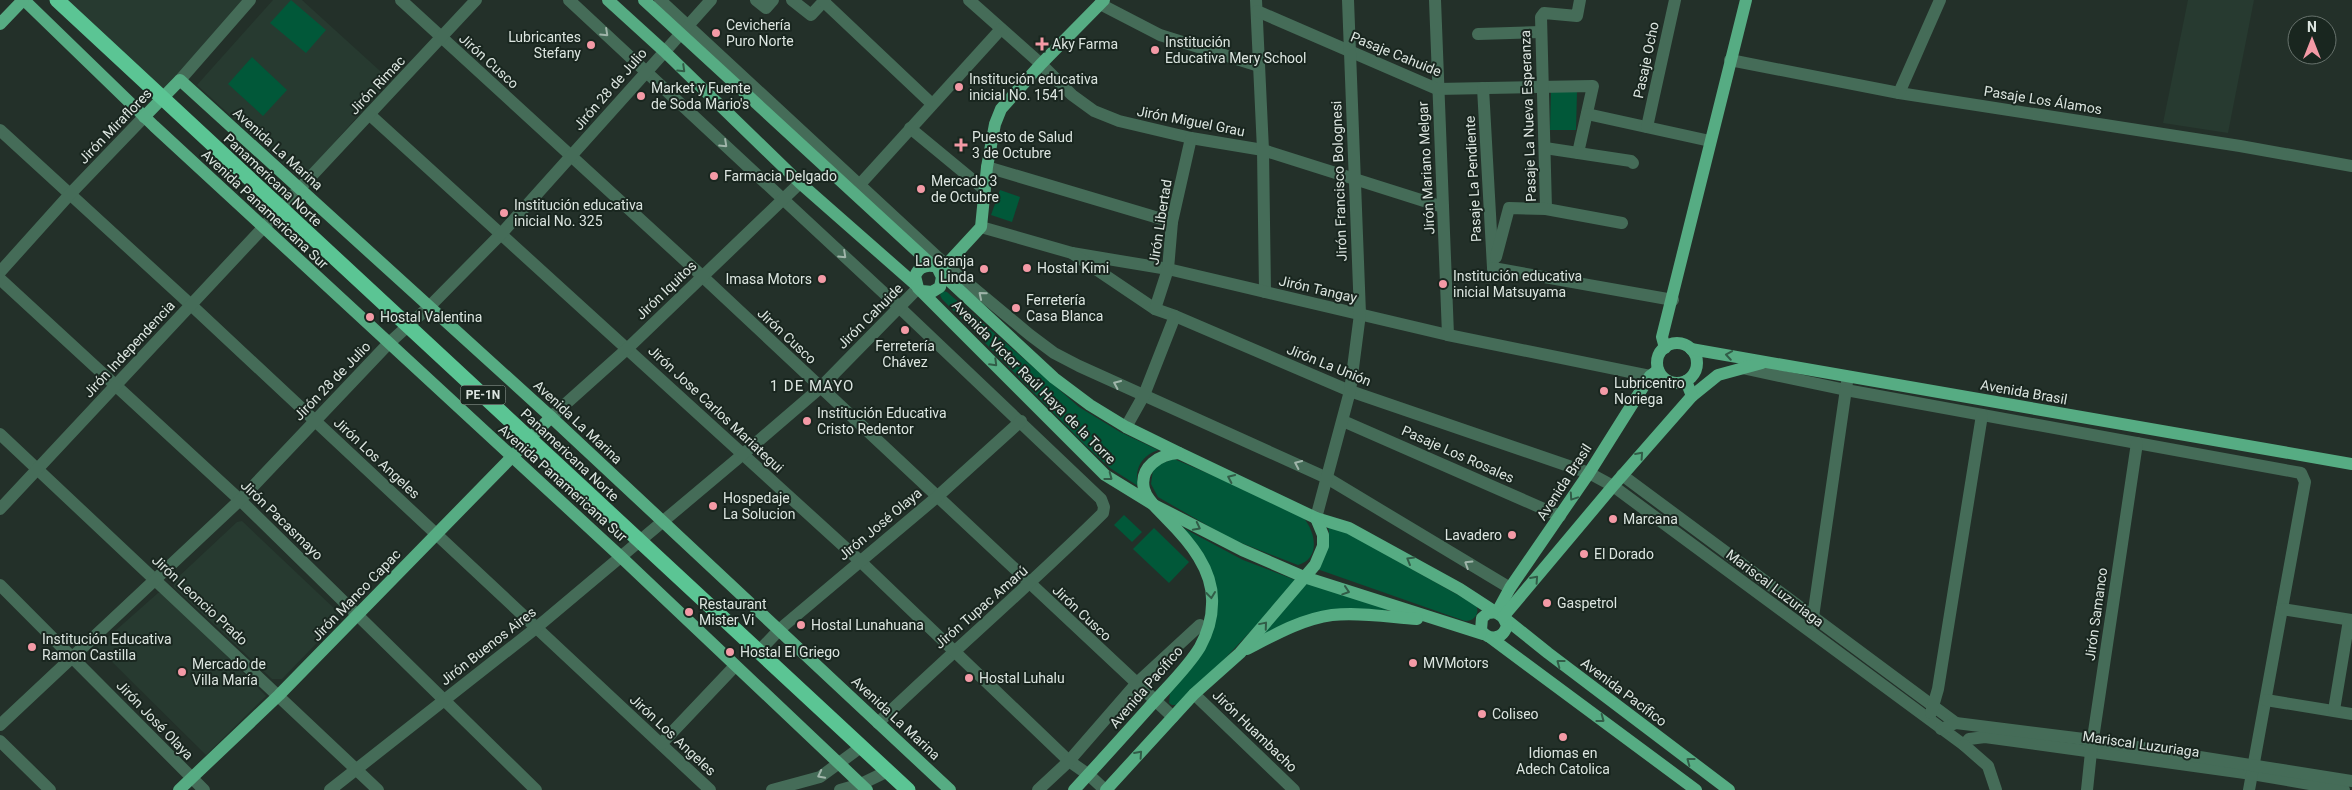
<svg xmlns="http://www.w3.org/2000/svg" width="2352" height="790" font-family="Roboto,sans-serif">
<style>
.built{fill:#273a30}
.green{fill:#015839}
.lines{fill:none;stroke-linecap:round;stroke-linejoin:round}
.minor{stroke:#456c58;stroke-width:12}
.major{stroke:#56ac83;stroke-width:12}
.highway{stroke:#5bc594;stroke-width:15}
.oneway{stroke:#a0b5aa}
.oneway2{stroke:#315c47}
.poi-dot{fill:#f49aa6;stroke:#19261f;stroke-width:2}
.labels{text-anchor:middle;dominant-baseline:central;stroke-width:4;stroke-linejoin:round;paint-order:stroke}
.shield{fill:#19261f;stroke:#a2aca6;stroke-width:1}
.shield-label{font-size:12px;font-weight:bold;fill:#dce5e0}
.poi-label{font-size:14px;fill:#dce5e0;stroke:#19261f;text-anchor:start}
.street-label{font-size:14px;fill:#dce5e0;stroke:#19261f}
.neighbourhood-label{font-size:15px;letter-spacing:1px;fill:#dce5e0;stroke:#19261f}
</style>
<rect width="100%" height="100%" fill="#233029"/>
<g class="built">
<path d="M62,0H249L155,101Z"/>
<path d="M273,0H302L390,80L301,180L197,85Z"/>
<path d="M2188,0H2254L2228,133L2163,123Z"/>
<path d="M242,521L338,612L339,620L282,679H272L174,587L175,580L237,522Z"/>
<path d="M164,592L266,696L206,755L97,647L158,593Z"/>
</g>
<g class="green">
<path d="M291,0L326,30L306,53L270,23Z"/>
<path d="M252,57L287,90L263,116L228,84Z"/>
<path d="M1551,91H1577L1576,130H1550Z"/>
<path d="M1000,190L1020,197L1012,222L991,215Z"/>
<path d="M943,291L947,292L1079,407L1120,432L1158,450C1141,456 1134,469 1138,486L1110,468L1085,445L942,299L940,295Z"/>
<path d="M1174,459L1297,511C1314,525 1324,557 1298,565L1231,539L1158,497L1151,484L1153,470L1157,465Z"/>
<path d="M1124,515L1142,532L1132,542L1114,525Z"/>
<path d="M1326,521L1476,605C1480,613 1475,621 1465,621L1317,569C1325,553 1334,540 1326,521Z"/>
<path d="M1154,528L1189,562L1169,583L1133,549Z"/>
<path d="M1183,528L1243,560L1298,581L1185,701L1180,705H1172L1169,703L1170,693L1196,663L1217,614Z"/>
<path d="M1306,583L1387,609L1386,611L1366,609L1256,640Z"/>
</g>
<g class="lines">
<g class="minor">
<path d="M401,0L702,276L1173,717"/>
<path d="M569,0L900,308L1101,499L1104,507L1103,513C1030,585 952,652 878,723"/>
<path d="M660,0L946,265L1030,335L1054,353L1079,366L1327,478L1510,588"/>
<path d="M756,0L766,8L773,0"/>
<path d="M792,0L811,15L825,0"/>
<path d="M969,0L1041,64L1072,95L1094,111L1119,121L1191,138L1263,150L1443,207"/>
<path d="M1256,0L1263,150L1265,292"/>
<path d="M1435,0L1448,335"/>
<path d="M824,2L932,104"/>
<path d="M1100,4L1160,35L1259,66"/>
<path d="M1257,11L1437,89L1593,86L1578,153"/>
<path d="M1478,34L1541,32"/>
<path d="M1730,60L1899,93L2240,146L2352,166"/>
<path d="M180,80L250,0"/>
<path d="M1483,88L1493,268"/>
<path d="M1899,93L1940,0"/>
<path d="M1587,114L1710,141"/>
<path d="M370,115L860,561L1069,761L1089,775L1105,790"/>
<path d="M1647,127L1675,0"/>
<path d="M910,128L985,190"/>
<path d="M0,130L190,304L710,790"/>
<path d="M1545,148L1631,161L1633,163"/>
<path d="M987,167L1172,222"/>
<path d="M853,192L1001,29"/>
<path d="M1546,209L1541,17L1544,13L1577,16L1580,0"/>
<path d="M981,227L1072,253L1168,269L1448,335L1650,376"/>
<path d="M1072,253L1155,309L1175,316L1350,391L1589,473L1613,486L1964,745L1969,739L1985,737L2252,774L2344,790"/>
<path d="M1496,257L1509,208L1546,209L1622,223"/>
<path d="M1493,268L1673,300"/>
<path d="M0,272L71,193L144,117"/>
<path d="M0,279L240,500L536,790"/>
<path d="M1155,309L1168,269L1172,222L1191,138"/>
<path d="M1742,368L1846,390L2301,473L2305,482L2249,790"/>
<path d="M551,417L628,348L800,183"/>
<path d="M1343,421L1560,516"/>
<path d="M1126,427L1144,395L1175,316"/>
<path d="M0,434L378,790"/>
<path d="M1622,475L1956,723"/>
<path d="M0,509L476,0"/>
<path d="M1316,518L1350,391L1360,314L1348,0"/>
<path d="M0,585L204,790"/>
<path d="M2282,609L2352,620"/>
<path d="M1812,624L1847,382"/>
<path d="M759,651L780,629L938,496L1021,421"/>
<path d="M1194,694L1294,790"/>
<path d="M2266,700L2352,714"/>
<path d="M2334,710L2349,620"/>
<path d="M1931,713L1938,689L1982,415"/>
<path d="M0,725L240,500L388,344L430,306L502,233L711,0"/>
<path d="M1941,729L1956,723L2092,740L2352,781"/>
<path d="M0,741L50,790"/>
<path d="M661,744L735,666"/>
<path d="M1964,745L1988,766L1996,790"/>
<path d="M330,790L536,628L742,455L820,388L918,288"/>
<path d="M772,790L820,777L861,747"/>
<path d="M840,790L861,784L888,771"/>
<path d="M1038,790L1069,761L1136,684L1200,625"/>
<path d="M2087,790L2091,752L2137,443"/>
</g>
<g class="major">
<path d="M24,0L154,126L621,557L867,790"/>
<path d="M608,0L664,51L800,183L916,285"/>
<path d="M644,0L932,265"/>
<path d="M0,24L23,0"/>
<path d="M144,117L180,80L551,417L950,790"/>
<path d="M946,265L981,227L987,167L995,124L1001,109L1041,64L1104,0"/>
<path d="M941,273L1054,378L1090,405L1126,427L1179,453L1316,518L1349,528L1460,589L1503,617L1548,653L1729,790"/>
<path d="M922,291L932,292L940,287L942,277L937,267C927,264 919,266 915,276L918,288L1105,475L1154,505L1242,550L1304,577L1483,634"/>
<circle cx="1677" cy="363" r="20"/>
<path d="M1665,348L1662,337L1746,0"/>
<path d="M1691,349L2352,464"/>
<path d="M1692,396L1718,375L1762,363"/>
<path d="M1497,612L1510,588L1589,473L1650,376L1658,370"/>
<path d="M1497,612L1488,613L1482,618L1481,630C1489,642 1504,639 1507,625L1503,617"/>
<path d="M1503,617L1613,486L1692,396L1686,381"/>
<path d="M1491,638L1696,790"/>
<path d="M1247,649C1274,635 1302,619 1332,615C1360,612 1389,617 1417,619"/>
<path d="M179,790L279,695L551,417"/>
<path d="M1074,790C1101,761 1127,732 1153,703C1169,685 1188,667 1200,647C1207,634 1212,619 1212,604C1214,570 1189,541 1167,519C1159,510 1147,501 1144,489C1139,467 1160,454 1179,453"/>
<path d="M1106,790L1194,694L1240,653L1315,565L1323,546V535L1316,518"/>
</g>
<path class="highway" d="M57,0L908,790"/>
</g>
<defs><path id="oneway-chevron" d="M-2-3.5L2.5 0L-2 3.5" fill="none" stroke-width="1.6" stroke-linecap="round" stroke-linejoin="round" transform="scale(1.25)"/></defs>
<g class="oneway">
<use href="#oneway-chevron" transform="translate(605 33) rotate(43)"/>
<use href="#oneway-chevron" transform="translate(724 144) rotate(43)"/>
<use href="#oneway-chevron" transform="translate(843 255) rotate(43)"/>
<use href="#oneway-chevron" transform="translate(982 295) rotate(-140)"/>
<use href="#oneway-chevron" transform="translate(1117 384) rotate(-156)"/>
<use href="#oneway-chevron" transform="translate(1298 464) rotate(-155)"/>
<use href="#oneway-chevron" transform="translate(1468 564) rotate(-148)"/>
<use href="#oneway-chevron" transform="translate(821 775) rotate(153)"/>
</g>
<g class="oneway2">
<use href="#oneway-chevron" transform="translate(682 69) rotate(44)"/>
<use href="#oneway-chevron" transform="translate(1729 355) rotate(-171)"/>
<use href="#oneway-chevron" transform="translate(994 363) rotate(45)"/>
<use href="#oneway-chevron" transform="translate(1640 455) rotate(-48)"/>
<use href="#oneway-chevron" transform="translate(1109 477) rotate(37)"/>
<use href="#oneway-chevron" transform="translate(1231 478) rotate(-155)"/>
<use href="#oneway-chevron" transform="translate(1573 497) rotate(124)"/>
<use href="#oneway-chevron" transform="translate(1197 527) rotate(27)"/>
<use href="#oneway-chevron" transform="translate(1410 560) rotate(-150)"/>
<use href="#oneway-chevron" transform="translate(1535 579) rotate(-48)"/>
<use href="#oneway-chevron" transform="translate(1346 591) rotate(18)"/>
<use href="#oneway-chevron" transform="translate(1211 595) rotate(83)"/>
<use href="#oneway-chevron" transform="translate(1264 625) rotate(-50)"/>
<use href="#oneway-chevron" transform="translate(1560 663) rotate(-143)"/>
<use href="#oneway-chevron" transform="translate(1601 719) rotate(37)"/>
<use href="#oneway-chevron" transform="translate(1139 754) rotate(-48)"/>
<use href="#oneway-chevron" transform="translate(1690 761) rotate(-143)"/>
</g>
<g class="poi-dot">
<circle cx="716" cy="33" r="5"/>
<path d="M1039.5 36.5h5v5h5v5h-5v5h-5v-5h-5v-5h5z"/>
<circle cx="591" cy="45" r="5"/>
<circle cx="1155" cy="50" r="5"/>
<circle cx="959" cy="87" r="5"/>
<circle cx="641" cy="96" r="5"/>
<path d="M958.5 137.5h5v5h5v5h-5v5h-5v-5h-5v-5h5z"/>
<circle cx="714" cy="176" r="5"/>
<circle cx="921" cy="189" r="5"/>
<circle cx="504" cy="213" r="5"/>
<circle cx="1027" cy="268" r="5"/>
<circle cx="984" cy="269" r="5"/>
<circle cx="822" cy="279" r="5"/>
<circle cx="1443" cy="284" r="5"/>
<circle cx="1016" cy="308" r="5"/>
<circle cx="370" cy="317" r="5"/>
<circle cx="905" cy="330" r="5"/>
<circle cx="1604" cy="391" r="5"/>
<circle cx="807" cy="421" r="5"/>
<circle cx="713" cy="506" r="5"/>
<circle cx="1613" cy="519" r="5"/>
<circle cx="1512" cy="535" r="5"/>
<circle cx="1584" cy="554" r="5"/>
<circle cx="1547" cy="603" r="5"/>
<circle cx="689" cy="612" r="5"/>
<circle cx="801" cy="625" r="5"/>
<circle cx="32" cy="647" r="5"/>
<circle cx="730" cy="652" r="5"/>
<circle cx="1413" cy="663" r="5"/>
<circle cx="182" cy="672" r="5"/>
<circle cx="969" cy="678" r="5"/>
<circle cx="1482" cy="714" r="5"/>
<circle cx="1563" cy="737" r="5"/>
</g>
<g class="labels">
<rect class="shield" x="460.5" y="385.5" width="45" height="19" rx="4"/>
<g class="shield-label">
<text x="483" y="395">PE-1N</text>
</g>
<g class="poi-label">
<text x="726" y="25">Cevichería<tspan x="726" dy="16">Puro Norte</tspan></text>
<text x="581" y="37" text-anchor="end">Lubricantes<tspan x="581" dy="16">Stefany</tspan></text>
<text x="1165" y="42">Institución<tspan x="1165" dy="16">Educativa Mery School</tspan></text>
<text x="1052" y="44">Aky Farma</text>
<text x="969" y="79">Institución educativa<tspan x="969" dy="16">inicial No. 1541</tspan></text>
<text x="651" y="88">Market y Fuente<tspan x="651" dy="16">de Soda Mario's</tspan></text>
<text x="972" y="137">Puesto de Salud<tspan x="972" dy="16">3 de Octubre</tspan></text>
<text x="724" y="176">Farmacia Delgado</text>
<text x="931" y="181">Mercado 3<tspan x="931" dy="16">de Octubre</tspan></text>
<text x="514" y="205">Institución educativa<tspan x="514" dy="16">inicial No. 325</tspan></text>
<text x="974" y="261" text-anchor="end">La Granja<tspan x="974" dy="16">Linda</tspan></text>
<text x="1037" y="268">Hostal Kimi</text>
<text x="1453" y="276">Institución educativa<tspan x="1453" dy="16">inicial Matsuyama</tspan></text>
<text x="812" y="279" text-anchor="end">Imasa Motors</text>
<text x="1026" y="300">Ferretería<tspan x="1026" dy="16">Casa Blanca</tspan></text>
<text x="380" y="317">Hostal Valentina</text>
<text x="905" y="346" text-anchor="middle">Ferretería<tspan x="905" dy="16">Chávez</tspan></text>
<text x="1614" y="383">Lubricentro<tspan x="1614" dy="16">Noriega</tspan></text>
<text x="817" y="413">Institución Educativa<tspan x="817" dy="16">Cristo Redentor</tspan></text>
<text x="723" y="498">Hospedaje<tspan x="723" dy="16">La Solucion</tspan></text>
<text x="1623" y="519">Marcana</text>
<text x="1502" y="535" text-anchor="end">Lavadero</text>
<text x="1594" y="554">El Dorado</text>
<text x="1557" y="603">Gaspetrol</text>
<text x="699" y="604">Restaurant<tspan x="699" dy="16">Mister Vi</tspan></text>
<text x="811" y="625">Hostal Lunahuana</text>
<text x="42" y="639">Institución Educativa<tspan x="42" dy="16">Ramon Castilla</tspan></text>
<text x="740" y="652">Hostal El Griego</text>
<text x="1423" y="663">MVMotors</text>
<text x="192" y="664">Mercado de<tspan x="192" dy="16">Villa María</tspan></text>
<text x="979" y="678">Hostal Luhalu</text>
<text x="1492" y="714">Coliseo</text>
<text x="1563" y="753" text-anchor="middle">Idiomas en<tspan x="1563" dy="16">Adech Catolica</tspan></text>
</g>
<g class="street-label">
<text transform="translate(1396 54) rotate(22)">Pasaje Cahuide</text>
<text transform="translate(1646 60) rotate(-78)">Pasaje Ocho</text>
<text transform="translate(489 61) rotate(42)">Jirón Cusco</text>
<text transform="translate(377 85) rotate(-47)">Jirón Rimac</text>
<text transform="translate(610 89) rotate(-49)">Jirón 28 de Julio</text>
<text transform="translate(2043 100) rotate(9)">Pasaje Los Álamos</text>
<text transform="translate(1528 116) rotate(-92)">Pasaje La Nueva Esperanza</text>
<text transform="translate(1191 121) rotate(11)">Jirón Miguel Grau</text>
<text transform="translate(115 126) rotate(-46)">Jirón Miraflores</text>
<text transform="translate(278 149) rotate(42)">Avenida La Marina</text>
<text transform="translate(1426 168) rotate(-93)">Jirón Mariano Melgar</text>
<text transform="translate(1473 179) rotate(-93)">Pasaje La Pendiente</text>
<text transform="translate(273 180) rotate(43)">Panamericana Norte</text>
<text transform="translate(1339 181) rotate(-92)">Jirón Francisco Bolognesi</text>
<text transform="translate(265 209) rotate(43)">Avenida Panamericana Sur</text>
<text transform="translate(1160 222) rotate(-81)">Jirón Libertad</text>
<text transform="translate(1318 289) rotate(13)">Jirón Tangay</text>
<text transform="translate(666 290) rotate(-44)">Jirón Iquitos</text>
<text transform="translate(870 316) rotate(-45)">Jirón Cahuide</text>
<text transform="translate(787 336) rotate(43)">Jirón Cusco</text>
<text transform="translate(129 349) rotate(-47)">Jirón Independencia</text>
<text transform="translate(1329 365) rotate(22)">Jirón La Unión</text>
<text transform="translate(332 381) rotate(-46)">Jirón 28 de Julio</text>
<text transform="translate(1034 382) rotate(45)">Avenida Victor Raúl Haya de la Torre</text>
<text transform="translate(2024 392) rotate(10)">Avenida Brasil</text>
<text transform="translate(716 409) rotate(43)">Jirón Jose Carlos Mariategui</text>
<text transform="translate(578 422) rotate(43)">Avenida La Marina</text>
<text transform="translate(1458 454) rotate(24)">Pasaje Los Rosales</text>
<text transform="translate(570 455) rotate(43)">Panamericana Norte</text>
<text transform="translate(377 458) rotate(43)">Jirón Los Angeles</text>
<text transform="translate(1564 482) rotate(-57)">Avenida Brasil</text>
<text transform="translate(563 483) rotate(42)">Avenida Panamericana Sur</text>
<text transform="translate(282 520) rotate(44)">Jirón Pacasmayo</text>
<text transform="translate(880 524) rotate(-40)">Jirón José Olaya</text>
<text transform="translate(1775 588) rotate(37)">Mariscal Luzuriaga</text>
<text transform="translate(356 595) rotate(-46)">Jirón Manco Capac</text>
<text transform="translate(200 600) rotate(43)">Jirón Leoncio Prado</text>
<text transform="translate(981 607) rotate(-41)">Jirón Tupac Amarú</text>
<text transform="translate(1082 613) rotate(43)">Jirón Cusco</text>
<text transform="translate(2096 614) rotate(-82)">Jirón Samanco</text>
<text transform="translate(488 646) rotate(-38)">Jirón Buenos Aires</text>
<text transform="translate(1146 687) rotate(-49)">Avenida Pacífico</text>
<text transform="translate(1624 692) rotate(37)">Avenida Pacífico</text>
<text transform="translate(896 718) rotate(43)">Avenida La Marina</text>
<text transform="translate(155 720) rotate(46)">Jirón José Olaya</text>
<text transform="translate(1255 731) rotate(44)">Jirón Huambacho</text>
<text transform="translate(673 735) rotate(43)">Jirón Los Angeles</text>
<text transform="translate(2141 744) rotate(8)">Mariscal Luzuriaga</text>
</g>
<g class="neighbourhood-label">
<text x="812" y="386">1 DE MAYO</text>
</g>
</g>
<g transform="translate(2312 40)"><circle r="24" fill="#19261f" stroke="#67726c"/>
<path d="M0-4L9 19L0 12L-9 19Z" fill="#f49aa6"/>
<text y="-8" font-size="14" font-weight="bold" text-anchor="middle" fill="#dce5e0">N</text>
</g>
</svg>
